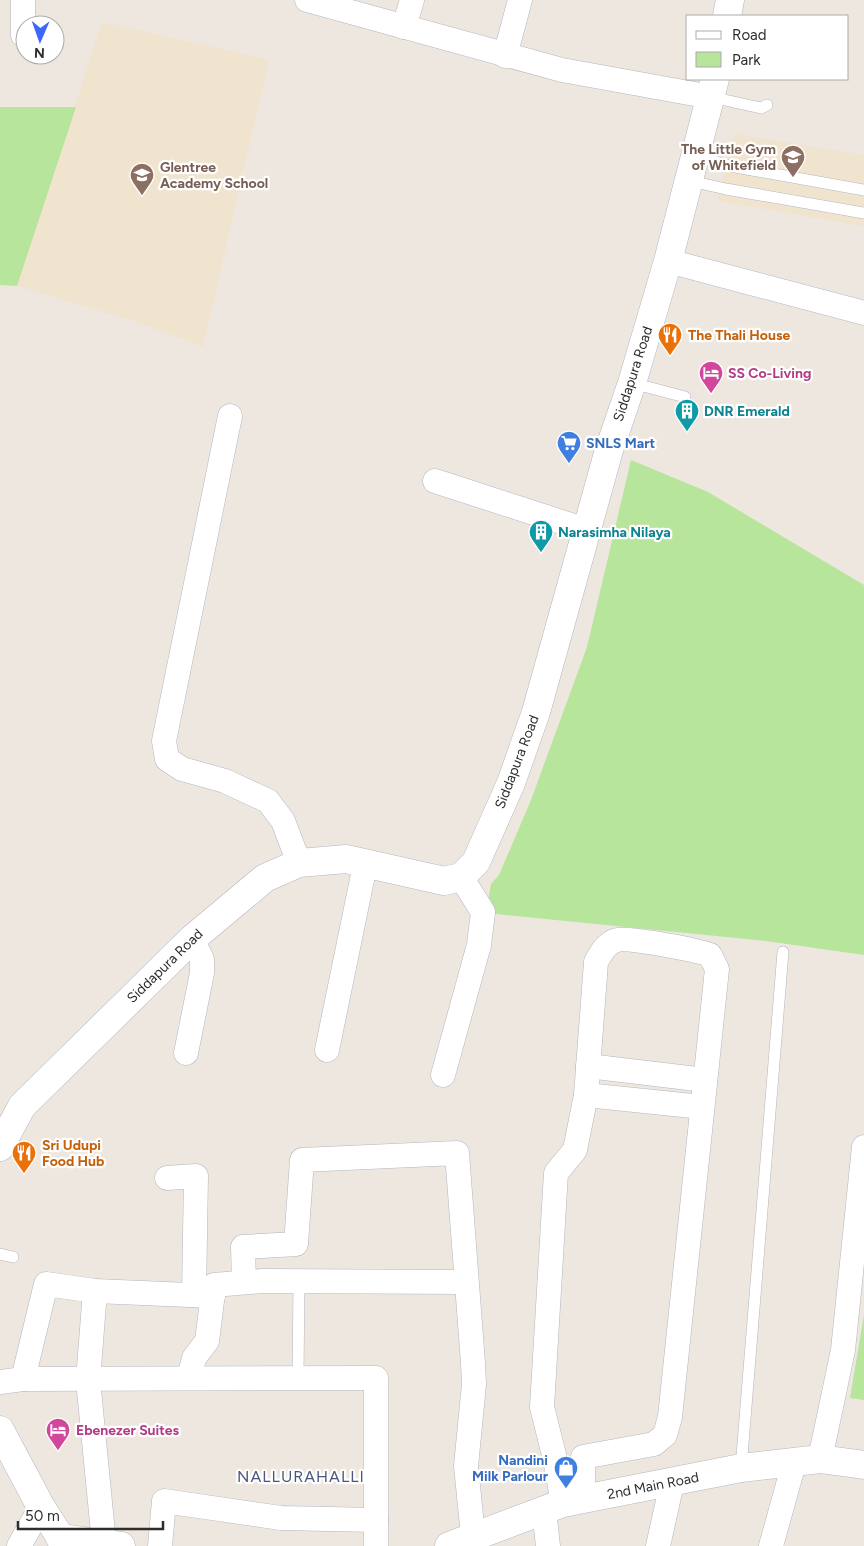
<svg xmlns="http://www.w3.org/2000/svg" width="864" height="1546" font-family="Figtree,sans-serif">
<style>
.education{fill:#f0e4ce}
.green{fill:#b6e59b}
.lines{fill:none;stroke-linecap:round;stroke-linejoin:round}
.service-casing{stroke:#b3b6c0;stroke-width:12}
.minor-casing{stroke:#b3b6c0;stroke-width:25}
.tertiary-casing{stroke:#b3b6c0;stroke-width:29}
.service{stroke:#fff;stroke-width:11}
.minor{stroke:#fff;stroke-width:24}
.tertiary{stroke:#fff;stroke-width:28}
.labels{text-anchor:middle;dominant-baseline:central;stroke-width:4.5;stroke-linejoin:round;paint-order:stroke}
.education-label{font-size:14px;font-weight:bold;fill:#785e54;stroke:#fff;text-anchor:end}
.food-label{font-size:14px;font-weight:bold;fill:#c56008;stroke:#fff;text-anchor:start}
.hotel-label{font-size:14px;font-weight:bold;fill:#b23c85;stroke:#fff;text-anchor:start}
.street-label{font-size:14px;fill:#2d2d2d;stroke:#fff}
.culture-label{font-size:14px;font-weight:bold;fill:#0d838f;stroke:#fff;text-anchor:start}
.shop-label{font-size:14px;font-weight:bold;fill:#366cbe;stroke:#fff;text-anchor:start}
.quarter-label{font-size:16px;letter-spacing:1px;fill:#4b567f;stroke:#fff}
</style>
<rect width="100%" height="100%" fill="#eee7df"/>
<g class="education">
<path d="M102,22L269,60L203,347L143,324L17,286Z"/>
<path d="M734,134L864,155V226L717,201Z"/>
</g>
<g class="green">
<path d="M0,107H76L17,286L0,285Z"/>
<path d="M631,460L708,492L864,585V955L766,941L486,913L491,884L499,875L531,800L587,647Z"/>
<path d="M864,1315V1400L850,1398Z"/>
</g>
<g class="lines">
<defs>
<g id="service">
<path d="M711,97L761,108L767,105"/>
<path d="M696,156L730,166L864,190"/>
<path d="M690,181L726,189L864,213"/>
<path d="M632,383L685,397"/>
<path d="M0,1254L13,1257"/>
<path d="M298,1378L299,1281"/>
<path d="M741,1468L783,952"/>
</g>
<g id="minor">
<path d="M307,0L562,70L711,97"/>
<path d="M404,27L412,0"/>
<path d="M23,35V0"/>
<path d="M505,56L520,0"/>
<path d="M668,261L864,313"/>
<path d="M230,416L164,741L167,759L182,769L225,781L268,801L283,821L299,863"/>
<path d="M435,481L586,530"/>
<path d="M327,1050L365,865"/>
<path d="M186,1053L202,973V959L192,939"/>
<path d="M588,1066L705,1080"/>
<path d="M443,1075L479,945L483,912L461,877"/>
<path d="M586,1095L702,1107"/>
<path d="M167,1178L196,1176L194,1295"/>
<path d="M244,1282L243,1247L296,1244L302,1160L457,1153L473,1363L474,1384L466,1466L473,1536"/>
<path d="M95,1291L88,1380L104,1543"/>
<path d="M189,1378L194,1358L207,1341L214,1285L262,1281L466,1282"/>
<path d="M23,1379L46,1284L95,1291L213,1296"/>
<path d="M0,1382L23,1379L376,1378V1546"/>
<path d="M820,1459L843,1350L864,1147"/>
<path d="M563,1503L555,1459L542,1407L556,1173L575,1150L586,1095L596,962C601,953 606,943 617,940C628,937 697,950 710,955L717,969L670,1417L665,1435L654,1444L583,1457V1499"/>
<path d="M544,1510L548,1546"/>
<path d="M19,1546L41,1507"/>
<path d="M160,1546L164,1501L281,1518L376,1520"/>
<path d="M658,1546L672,1483"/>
<path d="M771,1546L794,1463"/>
</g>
<g id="tertiary">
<path d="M727,16L730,0"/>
<path d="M0,1147L22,1106L192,939L265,878L299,863L346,859L444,881L461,877L476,862L511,783L536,712L609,450L632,383L668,261L715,79"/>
<path d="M0,1430L41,1507L66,1546"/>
<path d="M60,1538L121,1546"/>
<path d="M449,1546L563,1503L741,1468L820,1459L864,1465"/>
</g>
</defs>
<use href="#service" class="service-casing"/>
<use href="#minor" class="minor-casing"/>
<use href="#tertiary" class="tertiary-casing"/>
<use href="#service" class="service"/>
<use href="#minor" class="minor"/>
<use href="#tertiary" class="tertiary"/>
</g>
<defs>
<symbol id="school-pin" viewBox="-11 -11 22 30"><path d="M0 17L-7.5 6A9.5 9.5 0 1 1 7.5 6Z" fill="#8d6e63" stroke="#fff"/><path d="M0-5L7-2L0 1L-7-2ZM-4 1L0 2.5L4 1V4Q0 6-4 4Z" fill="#fff"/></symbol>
<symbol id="restaurant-pin" viewBox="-11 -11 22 30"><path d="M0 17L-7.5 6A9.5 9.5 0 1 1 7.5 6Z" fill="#e8710a" stroke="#fff"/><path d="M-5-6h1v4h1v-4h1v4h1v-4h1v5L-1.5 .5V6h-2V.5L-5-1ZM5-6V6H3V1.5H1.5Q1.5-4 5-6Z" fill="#fff"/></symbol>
<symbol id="hotel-pin" viewBox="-11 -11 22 30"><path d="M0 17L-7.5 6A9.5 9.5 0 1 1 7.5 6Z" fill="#d1479c" stroke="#fff"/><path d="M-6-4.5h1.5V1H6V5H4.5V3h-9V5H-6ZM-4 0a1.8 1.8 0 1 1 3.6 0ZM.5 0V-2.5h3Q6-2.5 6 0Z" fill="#fff"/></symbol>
<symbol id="building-pin" viewBox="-11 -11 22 30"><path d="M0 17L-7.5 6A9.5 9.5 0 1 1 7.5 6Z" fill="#0f9aa8" stroke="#fff"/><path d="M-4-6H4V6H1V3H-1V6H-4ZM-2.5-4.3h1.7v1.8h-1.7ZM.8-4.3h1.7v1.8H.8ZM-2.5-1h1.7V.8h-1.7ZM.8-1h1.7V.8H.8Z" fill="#fff"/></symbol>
<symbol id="supermarket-pin" viewBox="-11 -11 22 30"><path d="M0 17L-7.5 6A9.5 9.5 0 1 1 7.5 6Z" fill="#3f7fe0" stroke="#fff"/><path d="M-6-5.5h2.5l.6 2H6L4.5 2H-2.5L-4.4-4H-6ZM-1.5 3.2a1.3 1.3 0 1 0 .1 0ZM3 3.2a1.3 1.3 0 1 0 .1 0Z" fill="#fff"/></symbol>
<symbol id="shop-pin" viewBox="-11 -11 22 30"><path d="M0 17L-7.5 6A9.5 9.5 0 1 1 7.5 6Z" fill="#3f7fe0" stroke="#fff"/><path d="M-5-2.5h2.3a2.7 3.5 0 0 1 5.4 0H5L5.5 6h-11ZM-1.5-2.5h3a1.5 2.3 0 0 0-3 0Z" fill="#fff"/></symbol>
</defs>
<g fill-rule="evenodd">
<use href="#school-pin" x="779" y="143" width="28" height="38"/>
<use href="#school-pin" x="128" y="161" width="28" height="38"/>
<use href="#restaurant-pin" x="656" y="321" width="28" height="38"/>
<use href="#hotel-pin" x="697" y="359" width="28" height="38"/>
<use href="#building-pin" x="673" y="397" width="28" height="38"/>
<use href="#supermarket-pin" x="555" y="429" width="28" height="38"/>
<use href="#building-pin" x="527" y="518" width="28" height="38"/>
<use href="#restaurant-pin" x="10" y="1139" width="28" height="38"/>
<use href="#hotel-pin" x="44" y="1416" width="28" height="38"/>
<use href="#shop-pin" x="552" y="1454" width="28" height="38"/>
</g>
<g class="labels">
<g class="education-label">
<text x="776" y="149">The Little Gym<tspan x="776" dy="16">of Whitefield</tspan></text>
<text x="160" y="167" text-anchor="start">Glentree<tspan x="160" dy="16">Academy School</tspan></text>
</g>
<g class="food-label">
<text x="688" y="335">The Thali House</text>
<text x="42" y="1145">Sri Udupi<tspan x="42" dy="16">Food Hub</tspan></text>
</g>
<g class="hotel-label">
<text x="728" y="373">SS Co-Living</text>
<text x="76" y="1430">Ebenezer Suites</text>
</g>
<g class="street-label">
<text transform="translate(633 374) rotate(-72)">Siddapura Road</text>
<text transform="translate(517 762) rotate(-69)">Siddapura Road</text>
<text transform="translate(165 966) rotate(-44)">Siddapura Road</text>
<text transform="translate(653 1486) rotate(-11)">2nd Main Road</text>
</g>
<g class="culture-label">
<text x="704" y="411">DNR Emerald</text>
<text x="558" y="532">Narasimha Nilaya</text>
</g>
<g class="shop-label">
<text x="586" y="443">SNLS Mart</text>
<text x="548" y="1460" text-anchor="end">Nandini<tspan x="548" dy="16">Milk Parlour</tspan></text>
</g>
<g class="quarter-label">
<text x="301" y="1476">NALLURAHALLI</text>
</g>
</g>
<rect x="686" y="15" width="162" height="65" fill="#ffffff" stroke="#ababab"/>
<rect x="696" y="31" width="25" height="8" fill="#ffffff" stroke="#ababab"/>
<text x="732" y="40" font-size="15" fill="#2d2d2d">Road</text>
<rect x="696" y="52" width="25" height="15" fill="#b6e59b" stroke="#ababab"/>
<text x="732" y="65" font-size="15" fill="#2d2d2d">Park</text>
<g transform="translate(40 40) rotate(182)"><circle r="24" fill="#ffffff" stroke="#ababab"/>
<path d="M0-4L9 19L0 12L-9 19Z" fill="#3d66fd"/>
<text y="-8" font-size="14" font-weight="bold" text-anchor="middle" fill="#2d2d2d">N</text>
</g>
<path d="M18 1521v8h145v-8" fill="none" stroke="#2d2d2d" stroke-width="2.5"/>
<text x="25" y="1521" font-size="15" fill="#2d2d2d" stroke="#ffffff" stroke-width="4" paint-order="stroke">50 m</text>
</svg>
